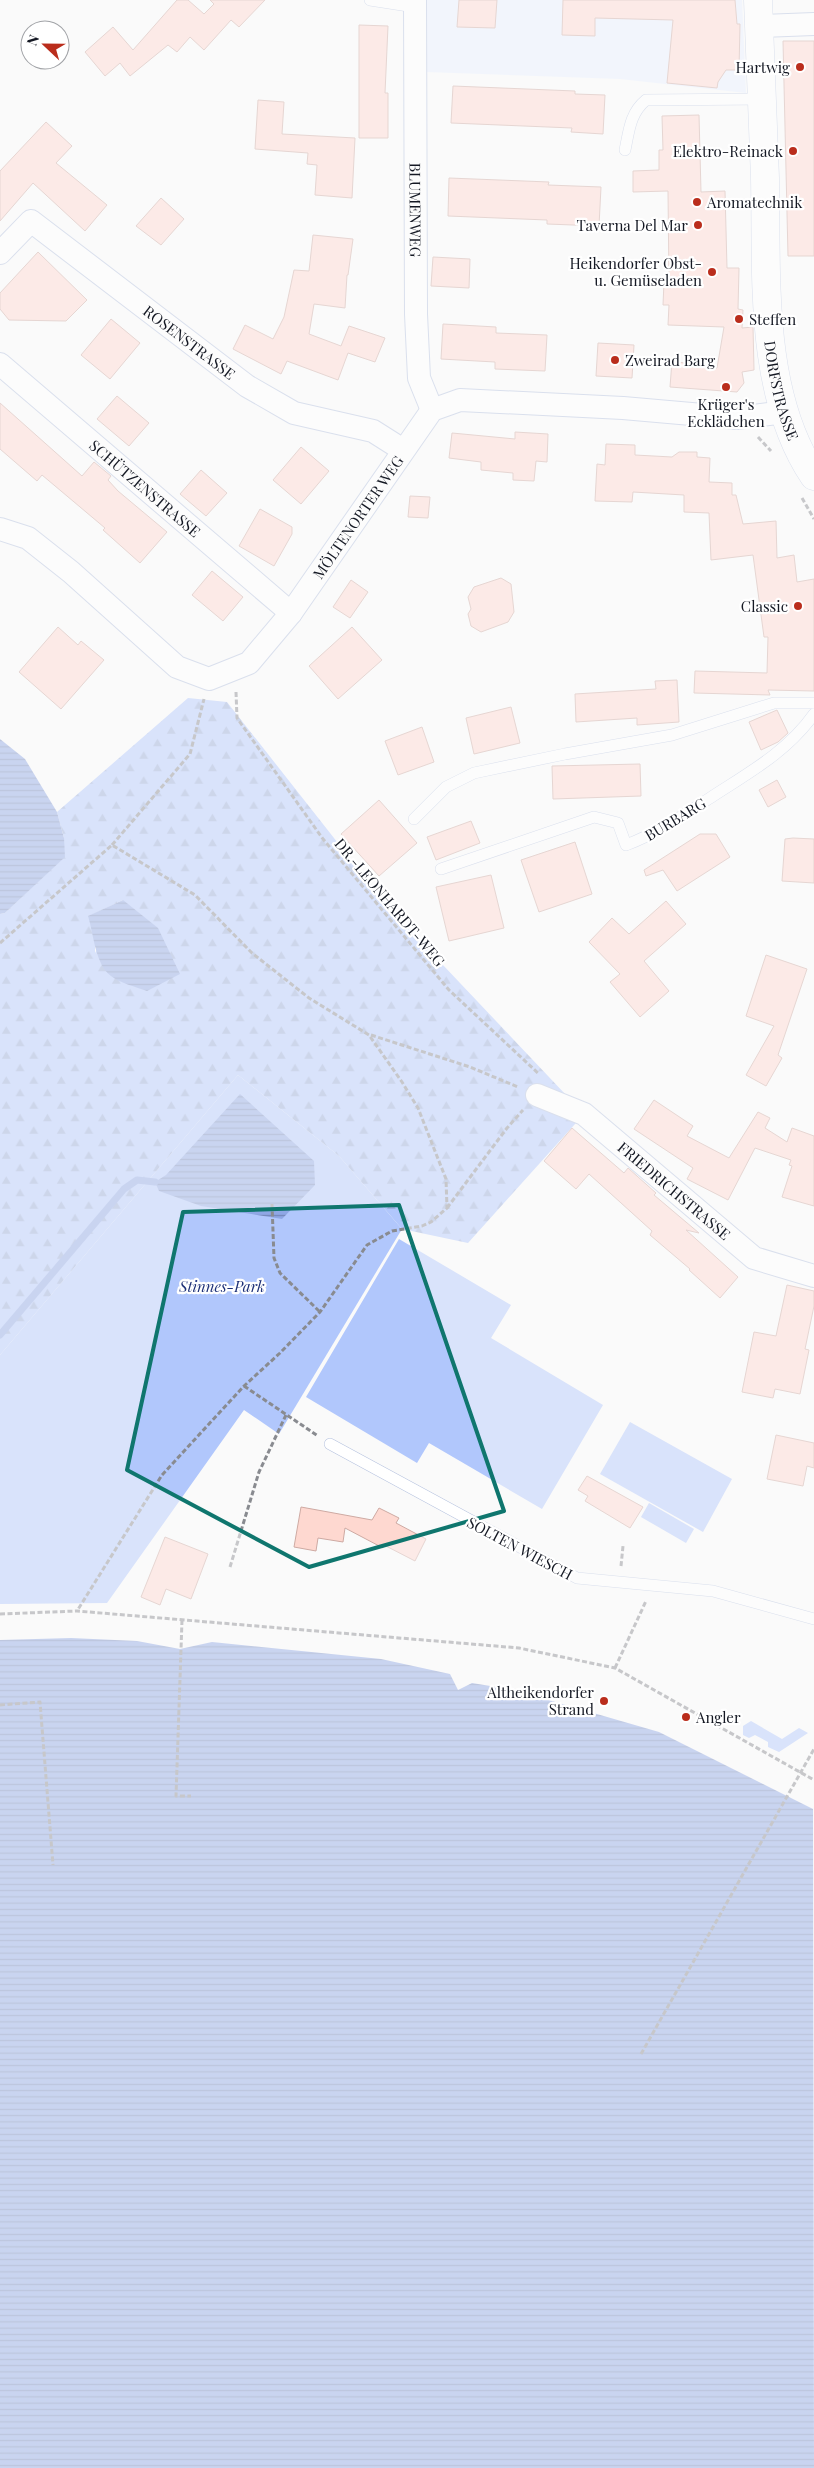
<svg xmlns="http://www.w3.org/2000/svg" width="814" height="2468" font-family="'Playfair Display',serif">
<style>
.built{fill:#e9f0ff}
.green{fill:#b1c7fc}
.forest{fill:url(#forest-firs);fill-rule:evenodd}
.water{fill:url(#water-rules)}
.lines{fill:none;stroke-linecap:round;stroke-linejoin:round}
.stream{stroke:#8fa7e5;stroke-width:7}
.building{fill:#fed8d0;stroke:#ceaaa3}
.lane-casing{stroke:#b4c1de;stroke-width:12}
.street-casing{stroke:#b4c1de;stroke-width:24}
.secondary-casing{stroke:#b4c1de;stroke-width:29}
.path{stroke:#898b90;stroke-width:3;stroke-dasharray:5 2.5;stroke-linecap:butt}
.lane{stroke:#fff;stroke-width:11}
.street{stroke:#fff;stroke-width:22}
.secondary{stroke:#fff;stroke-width:28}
.marked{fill:none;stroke:#0f766e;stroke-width:4;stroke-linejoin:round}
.poi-dot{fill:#ba2d1c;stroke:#fff;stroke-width:2}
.labels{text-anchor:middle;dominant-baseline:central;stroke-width:4.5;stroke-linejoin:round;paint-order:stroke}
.poi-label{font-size:15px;fill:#141823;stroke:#fff;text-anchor:end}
.street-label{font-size:15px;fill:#141823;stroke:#fff}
.park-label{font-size:15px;font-style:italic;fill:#1d3077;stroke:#fff}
</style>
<defs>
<pattern id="forest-firs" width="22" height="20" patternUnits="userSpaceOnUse" patternTransform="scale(1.25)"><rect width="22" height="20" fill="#b1c7fc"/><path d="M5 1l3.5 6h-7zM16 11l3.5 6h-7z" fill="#97aad8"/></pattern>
<pattern id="water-rules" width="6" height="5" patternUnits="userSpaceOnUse" patternTransform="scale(1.25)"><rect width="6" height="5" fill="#8fa7e5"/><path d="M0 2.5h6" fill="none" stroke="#7487b9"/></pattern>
</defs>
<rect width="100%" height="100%" fill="#fafafa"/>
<path class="built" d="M427,0H742L746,93L620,79L426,72Z"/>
<g class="green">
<path d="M238,1075L339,1156L402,1229L279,1434L244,1410L107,1603L0,1604V1355Z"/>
<path d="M399,1239L511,1305L491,1338L603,1405L542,1509L429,1443L417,1463L306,1397Z"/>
<path d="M630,1422L732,1479L703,1532L600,1474Z"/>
<path d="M649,1503L694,1529L686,1543L641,1517Z"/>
<path d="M751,1721L782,1739L799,1728L808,1733L779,1752L768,1747V1742L755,1735L749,1738L743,1735V1726Z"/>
</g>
<path class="forest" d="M188,698L227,702L389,908L584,1114L468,1243L402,1229L339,1156L238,1075L0,1355V914L5,913L64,857V838L57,812ZM123,900L95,953V941L89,916Z"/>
<g class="water">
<path d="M0,739L25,759L57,812L64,838L65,857L5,913L0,914Z"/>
<path d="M123,900L158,928L180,974L147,991C136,987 120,983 111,976C95,964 94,935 88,916Z"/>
<path d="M240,1094L314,1161L315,1185L282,1219L201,1206L159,1191L155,1182L166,1175Z"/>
<path d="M71,1638L137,1641L180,1649L212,1642L381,1659L450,1674L458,1690L472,1683L514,1690L659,1732L813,1809L814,2468H0V1640Z"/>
</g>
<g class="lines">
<path class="stream" d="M0,1335L124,1189L137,1180L155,1182"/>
</g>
<g class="building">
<path d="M177,0H188L204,14L214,4L210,0H265L239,27L231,20L204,50L190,37L177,52L168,45L130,76L120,63L105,76L85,52L113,27L133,50Z"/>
<path d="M459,0H497L495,28L457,27Z"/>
<path d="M563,0H735L737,24H740L739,70H726L718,82L717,88L667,83L673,20L595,18V36L562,35Z"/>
<path d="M359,25L388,26L385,93H388V138H359Z"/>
<path d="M783,41H814V256H788Z"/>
<path d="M453,86L575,91V94L605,95L603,134L571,132L572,128L451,123Z"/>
<path d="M258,100L284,102L282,134L355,138L352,198L315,195L317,165L307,164L308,153L255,149Z"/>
<path d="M699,115L701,192L725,191L727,268H739L738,309L743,310L742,328L753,327L754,370L742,372L744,383L737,392L670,387L672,361L717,368L724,327L668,325L669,305H663L664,282L669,283L668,191L633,192V171L659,170V150H663L662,116Z"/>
<path d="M46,122L72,146L56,163L107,205L85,231L33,183L0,221V171Z"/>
<path d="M449,178L549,182L548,185L601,187L599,226L547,224V220L448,216Z"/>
<path d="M161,198L184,219L161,245L136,226Z"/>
<path d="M313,235L353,239L348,275H347L345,308L314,304L309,334L341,346L349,326L385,338L375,362L348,353L338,380L287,361L281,374L233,349L245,325L273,339L284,317L294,270L309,271Z"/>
<path d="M38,252L87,300L66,321L9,320L0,309V293Z"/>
<path d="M433,257L470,259L469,288L431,286Z"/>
<path d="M111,319L140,343L110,379L81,355Z"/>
<path d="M443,324L496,327V333L547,335L545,371L495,369V362L441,359Z"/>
<path d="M598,343L634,345L632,378L596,376Z"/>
<path d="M117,396L149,423L129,446L97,419Z"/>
<path d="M0,403L82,476L94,462L111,476L108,480L118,491L167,532L140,563L103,530L105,528L42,475L37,481L0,449Z"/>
<path d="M515,432L548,434L547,462L536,461L534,481L513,480V473L481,470V462L449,458L452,433L515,439Z"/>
<path d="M606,444L635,445V455L672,457L679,452H697V457L710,458L709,482L732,483V495H736L743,524L776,521L777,558L794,555L797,582L814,579V691L768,690L770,695L694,693L695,671L767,673L768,637H764L753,555L711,560L709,513L684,512V495L633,492L632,502L595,501L597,464L605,465Z"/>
<path d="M301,447L329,471L301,504L273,480Z"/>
<path d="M201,470L227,493L206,516L180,494Z"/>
<path d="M410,496L430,497L428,518L408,517Z"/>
<path d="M260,509L292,527V534L274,566L239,546Z"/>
<path d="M212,571L243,597L223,621L192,595Z"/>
<path d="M501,578L511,584L514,612L508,622L481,632L471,626L468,614L471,609L468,597L474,587Z"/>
<path d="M351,580L368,592L350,618L333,607Z"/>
<path d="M58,627L78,645L81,641L104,660L61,709L19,672Z"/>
<path d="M352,627L382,660L338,699L309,666Z"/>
<path d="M677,680L679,722L637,725V718L576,722L575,694L656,689L655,681Z"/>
<path d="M511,707L520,743L474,754L466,718Z"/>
<path d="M777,710L788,733L778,742L761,750L749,722Z"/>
<path d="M422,727L434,762L398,775L385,741Z"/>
<path d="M640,764L641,796L553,799L552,766Z"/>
<path d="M777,780L786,797L768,807L759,790Z"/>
<path d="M379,800L417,843L379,876L341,834Z"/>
<path d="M471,821L480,843L436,860L427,837Z"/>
<path d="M700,834H716L730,857L677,891L663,870L646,876L644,870Z"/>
<path d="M793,838L814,839V883L782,881L785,839Z"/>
<path d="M575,842L592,894L539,912L521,860Z"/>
<path d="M491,875L504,928L449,941L436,887Z"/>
<path d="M666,901L686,924L644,961L669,991L640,1017L610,982L620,974L589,942L612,918L629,934Z"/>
<path d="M766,955L807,969L778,1055L782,1058L766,1086L746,1075L774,1026L746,1016Z"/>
<path d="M654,1100L693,1126L687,1136L729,1158L758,1112L770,1118L765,1128L787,1142L792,1128L814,1136V1206L782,1197L792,1166L789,1165L791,1160L755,1148L728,1200L687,1179L693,1168L634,1129Z"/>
<path d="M572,1128L624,1173L628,1168L656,1193L654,1195L699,1233L686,1230L738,1277L720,1298L689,1270L690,1269L650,1235L652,1231L589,1174L576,1189L544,1161Z"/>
<path d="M787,1285L814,1291V1306L805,1349L809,1350L800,1394L775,1389L773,1398L742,1392L754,1332L776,1336Z"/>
<path d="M776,1435L814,1443V1468L807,1466L803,1486L767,1479Z"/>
<path d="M587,1476L643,1507L630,1528L585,1501L588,1496L578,1490Z"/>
<path d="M301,1507L372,1520L379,1508L399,1518L396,1523L426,1539L415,1561L384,1545L383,1548L345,1528L343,1542L318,1538L316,1551L294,1547Z"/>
<path d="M165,1537L208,1554L191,1599L166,1589L160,1605L141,1597Z"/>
</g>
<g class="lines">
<defs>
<g id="lane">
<path d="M370,0L415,7"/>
<path d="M625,150C629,131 630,113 646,100L763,99"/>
<path d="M414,819L446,787L474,773L565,754L672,735L774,703H814"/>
<path d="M441,869L594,817L618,823L626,845C658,833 685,814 713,796C750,772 788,751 814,714"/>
<path d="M330,1444L577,1578L713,1591L814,1619"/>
</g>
<g id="street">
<path id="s1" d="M415,0L416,314L419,378L432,410"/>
<path d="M759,26L814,24"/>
<path id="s2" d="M0,253L31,221L247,386L294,413L373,431L403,450"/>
<path id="s3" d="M0,364L291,613"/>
<path id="s4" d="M0,529L28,538L71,572L177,667L209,679L249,663L291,613L432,410L460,400L623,408L737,418L785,412"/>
<path id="s5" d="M537,1095L584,1114L754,1258L814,1276"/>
</g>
<g id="secondary">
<path id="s6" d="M758,0C760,59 763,118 765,178C767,274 758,393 814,476"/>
</g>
</defs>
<use href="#lane" class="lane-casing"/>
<use href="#street" class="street-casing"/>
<use href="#secondary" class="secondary-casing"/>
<g class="path">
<path d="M758,437L771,451"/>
<path d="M802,498L814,519"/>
<path d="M236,692L237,718L323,839L449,990L539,1074"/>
<path d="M112,845L190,754L204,699"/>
<path d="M0,943L112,845L195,895L252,953L309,998L369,1035L402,1082L418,1108L446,1179L447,1208L431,1222L422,1226L392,1231L367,1245L320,1312L280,1353L244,1386L162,1475L77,1611"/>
<path d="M371,1035L470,1067L518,1087"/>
<path d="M272,1204L274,1258L280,1273L320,1312"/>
<path d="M447,1208L507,1128L523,1110"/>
<path d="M244,1386L318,1436"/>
<path d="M621,1566L623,1546"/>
<path d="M230,1567L259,1472L286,1415"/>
<path d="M0,1614L77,1611L519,1648L615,1668L814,1780"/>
<path d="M182,1620L176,1796H191"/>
<path d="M615,1668L646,1601"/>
<path d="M0,1705L40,1702L53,1865"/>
<path d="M641,2054L814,1749"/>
</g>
<use href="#lane" class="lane"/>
<use href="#street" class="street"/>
<use href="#secondary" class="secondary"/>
</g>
<path d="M0 0H814V2468H0ZM399,1205L504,1511L309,1567L127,1470L183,1212Z" fill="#fafafa" fill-opacity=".55" fill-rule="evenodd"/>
<path class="marked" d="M399,1205L504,1511L309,1567L127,1470L183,1212Z"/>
<g class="poi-dot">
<circle cx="800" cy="67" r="5"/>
<circle cx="793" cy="151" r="5"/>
<circle cx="697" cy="202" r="5"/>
<circle cx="698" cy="225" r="5"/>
<circle cx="712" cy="272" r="5"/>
<circle cx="739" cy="319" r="5"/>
<circle cx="615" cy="360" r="5"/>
<circle cx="726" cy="387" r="5"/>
<circle cx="798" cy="606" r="5"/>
<circle cx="604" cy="1701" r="5"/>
<circle cx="686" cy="1717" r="5"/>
</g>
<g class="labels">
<g class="poi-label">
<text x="790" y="67">Hartwig</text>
<text x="783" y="151">Elektro-Reinack</text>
<text x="707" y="202" text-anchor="start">Aromatechnik</text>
<text x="688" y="225">Taverna Del Mar</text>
<text x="702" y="263">Heikendorfer Obst-<tspan x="702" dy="17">u. Gemüseladen</tspan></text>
<text x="749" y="319" text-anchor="start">Steffen</text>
<text x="625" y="360" text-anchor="start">Zweirad Barg</text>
<text x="726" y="404" text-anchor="middle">Krüger's<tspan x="726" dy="17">Ecklädchen</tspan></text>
<text x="788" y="606">Classic</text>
<text x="594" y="1692">Altheikendorfer<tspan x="594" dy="17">Strand</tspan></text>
<text x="696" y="1717" text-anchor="start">Angler</text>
</g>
<g class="street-label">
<text stroke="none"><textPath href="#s1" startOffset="210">BLUMENWEG</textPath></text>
<text stroke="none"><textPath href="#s2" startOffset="244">ROSENSTRASSE</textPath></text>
<text stroke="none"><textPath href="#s6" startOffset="392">DORFSTRASSE</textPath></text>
<text stroke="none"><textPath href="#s3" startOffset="191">SCHÜTZENSTRASSE</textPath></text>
<text stroke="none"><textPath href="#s4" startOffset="486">MÖLTENORTER WEG</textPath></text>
<text transform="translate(675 819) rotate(-31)">BURBARG</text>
<text transform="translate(390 902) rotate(50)">DR.-LEONHARDT-WEG</text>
<text stroke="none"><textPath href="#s5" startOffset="169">FRIEDRICHSTRASSE</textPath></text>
<text transform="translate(520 1548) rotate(28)">SOLTEN WIESCH</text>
</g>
<g class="park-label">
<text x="222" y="1286">Stinnes-Park</text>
</g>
</g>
<g transform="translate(45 45) rotate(292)"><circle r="24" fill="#ffffff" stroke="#a1a3a7"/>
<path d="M0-4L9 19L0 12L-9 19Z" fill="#ba2d1c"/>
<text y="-8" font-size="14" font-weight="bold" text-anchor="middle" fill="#141823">N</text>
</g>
</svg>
